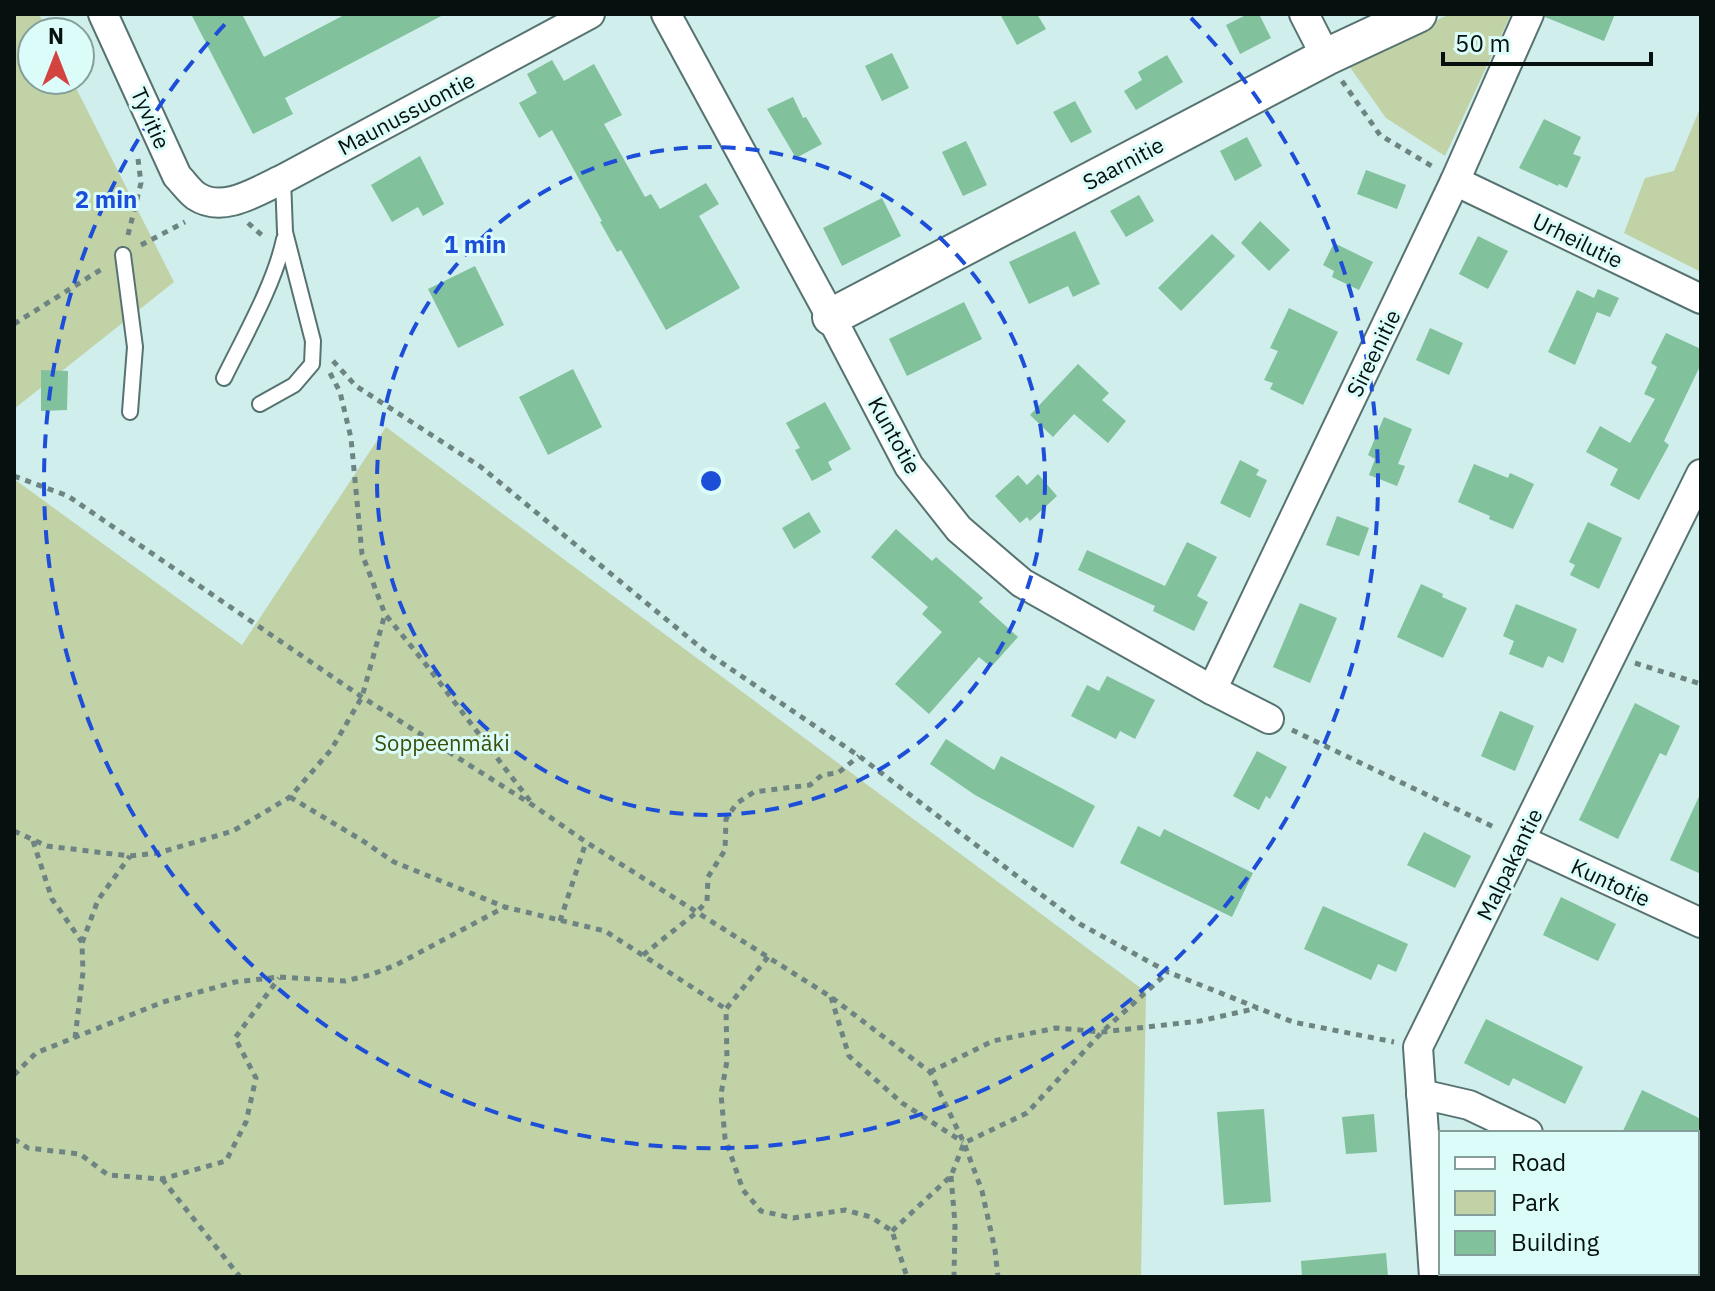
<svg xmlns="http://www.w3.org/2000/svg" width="1715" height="1291" font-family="'IBM Plex Sans',sans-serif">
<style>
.green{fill:#c1d2a6}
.building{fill:#81c19b}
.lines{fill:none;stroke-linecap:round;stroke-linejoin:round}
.service-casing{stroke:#577371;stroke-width:18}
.minor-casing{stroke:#577371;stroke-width:32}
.tertiary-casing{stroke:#577371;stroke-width:40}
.path{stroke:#6e8482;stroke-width:5;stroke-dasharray:6 6;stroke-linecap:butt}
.service{stroke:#fff;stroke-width:14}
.minor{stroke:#fff;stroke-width:28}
.tertiary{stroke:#fff;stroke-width:36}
.ring{fill:none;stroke:#1d4ed8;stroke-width:4;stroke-dasharray:14 10}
.labels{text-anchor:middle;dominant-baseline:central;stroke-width:6;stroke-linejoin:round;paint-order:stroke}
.street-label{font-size:22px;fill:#05100f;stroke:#dcfcf9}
.park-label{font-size:22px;fill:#3b4e0a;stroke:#dcfcf9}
.centre{fill:#1d4ed8;stroke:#dcfcf9;stroke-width:4}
.ring-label{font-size:24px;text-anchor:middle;font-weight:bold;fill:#1d4ed8;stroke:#dcfcf9;stroke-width:6;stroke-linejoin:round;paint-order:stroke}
</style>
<rect width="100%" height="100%" fill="#cfeeec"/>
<g class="green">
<path d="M14,14H39L48,32H32V80H72L174,282L14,409Z"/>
<path d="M1450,14H1511L1445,156L1386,118L1347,63Z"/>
<path d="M1701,106V272L1624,233L1645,178L1674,171Z"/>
<path d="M386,427L1146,992L1141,1277H14V479L242,645Z"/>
</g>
<g class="building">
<path d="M191,14H242L264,57L346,14H445L285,98L293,114L253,134Z"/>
<path d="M1000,14H1037L1046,29L1017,45Z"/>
<path d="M1248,14H1259L1271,38L1240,54L1226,25Z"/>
<path d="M1546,14H1615L1604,41L1545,17Z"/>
<path d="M892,53L909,88L882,101L865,66Z"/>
<path d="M1167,55L1183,82L1136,110L1124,91L1142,80L1138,72Z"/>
<path d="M552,60L564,81L594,64L622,115L604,124L645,197L651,194L660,209L706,183L719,204L699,216L740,288L666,330L621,250L617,252L600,222L602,221L552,130L539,138L519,103L537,93L527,74Z"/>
<path d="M793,97L803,118L806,117L822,144L796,158L767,109Z"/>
<path d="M1075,101L1092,132L1071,143L1053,112Z"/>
<path d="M1544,119L1581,137L1573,154L1581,157L1567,188L1559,184L1558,186L1519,168Z"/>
<path d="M1247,137L1262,166L1235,181L1220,151Z"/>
<path d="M966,141L987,185L963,196L942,152Z"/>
<path d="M420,156L444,204L423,216L418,207L392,222L371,185Z"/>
<path d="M1366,170L1406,185L1397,209L1357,194Z"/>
<path d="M1139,195L1154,221L1126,237L1110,211Z"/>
<path d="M882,198L901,236L842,266L823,228Z"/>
<path d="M1260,221L1290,250L1269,271L1241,243Z"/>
<path d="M1075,231L1100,284L1073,297L1068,286L1029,304L1009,262Z"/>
<path d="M1212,234L1235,256L1181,311L1158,288Z"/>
<path d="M1478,236L1508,251L1488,289L1459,274Z"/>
<path d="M1334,243L1373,262L1359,290L1332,277L1334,271L1323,265Z"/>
<path d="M475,266L504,325L458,348L428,289Z"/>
<path d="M1598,289L1619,298L1610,317L1597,312L1575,365L1548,352L1577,290L1594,298Z"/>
<path d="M964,302L982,339L907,376L889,339Z"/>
<path d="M1289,308L1338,332L1303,405L1270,389L1273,383L1264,380L1278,351L1270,348Z"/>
<path d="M1430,328L1463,343L1449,375L1416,360Z"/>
<path d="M1666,333L1701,349V364L1664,441L1669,445L1639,500L1610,485L1618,469L1586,452L1600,426L1630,443L1655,399L1644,394L1657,367L1651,363Z"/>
<path d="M1078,364L1109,393L1102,400L1126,421L1108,443L1074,414L1053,437L1030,415Z"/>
<path d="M573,369L602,427L548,455L519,397Z"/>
<path d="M41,370L68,371L67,410L41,411Z"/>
<path d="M825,402L851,449L828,462L832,470L812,481L795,450L800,448L786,423Z"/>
<path d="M1384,417L1412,429L1398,464L1405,466L1397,486L1369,475L1375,459L1368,455Z"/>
<path d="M1240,460L1259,470L1256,475L1267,480L1250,518L1220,503Z"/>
<path d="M1474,464L1508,478L1510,473L1534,484L1513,529L1489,519L1490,516L1458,502Z"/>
<path d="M1038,474L1057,496L1030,521L1027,517L1020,523L995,496L1018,475L1027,485Z"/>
<path d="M809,512L821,532L794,549L782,528Z"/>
<path d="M1337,516L1369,528L1359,556L1326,545Z"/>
<path d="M1588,522L1622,538L1599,589L1570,575L1575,565L1569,562Z"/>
<path d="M896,529L932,561L936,557L983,598L979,602L1018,637L991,667L979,657L929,714L895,684L942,632L922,614L928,607L871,557Z"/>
<path d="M1187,542L1217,557L1197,596L1208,602L1194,631L1153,611L1155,606L1078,570L1087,550L1165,586Z"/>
<path d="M1421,584L1443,594L1442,597L1467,608L1443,658L1397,637Z"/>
<path d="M1300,603L1337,618L1310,683L1273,667Z"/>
<path d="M1516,604L1577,629L1563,663L1548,656L1543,668L1509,654L1514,641L1503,636Z"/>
<path d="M1107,676L1155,700L1135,739L1120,731L1116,739L1071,716L1087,685L1099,691Z"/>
<path d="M1635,703L1680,726L1666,756L1660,753L1618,839L1579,820Z"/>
<path d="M1500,711L1534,726L1515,771L1481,756Z"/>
<path d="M946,739L994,770L1001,756L1095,806L1073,848L975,795L930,764Z"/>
<path d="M1257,751L1287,767L1270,799L1266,796L1259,810L1233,796Z"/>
<path d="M1701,792V874L1670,860Z"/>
<path d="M1138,826L1160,837L1164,829L1253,873L1232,917L1120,863Z"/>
<path d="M1424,832L1471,856L1455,888L1407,865Z"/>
<path d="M1561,897L1616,924L1598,961L1543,935Z"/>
<path d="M1323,906L1408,944L1396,972L1378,964L1371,980L1304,949Z"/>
<path d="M1486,1019L1583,1067L1565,1104L1513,1078L1509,1086L1464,1063Z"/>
<path d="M1642,1090L1701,1119V1133H1622Z"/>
<path d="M1264,1109L1271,1202L1224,1205L1217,1112Z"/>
<path d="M1374,1114L1377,1152L1346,1154L1342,1117Z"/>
<path d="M1386,1253L1388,1277H1302L1301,1261Z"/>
</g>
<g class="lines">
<defs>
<g id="service">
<path d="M123,255L135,347L130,412"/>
<path d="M224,378C244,337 275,283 284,239"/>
<path d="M260,404L294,385L312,364L313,341L285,232L283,179"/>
</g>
<g id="minor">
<path d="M103,14L177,176C183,182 189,191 196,196C223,214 257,191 283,179L590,14"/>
<path d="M666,14L831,317L909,466L959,529L1022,583L1212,690L1269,719"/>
<path d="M1304,14L1326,57"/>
<path d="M1455,181L1701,299"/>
<path d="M1212,690L1455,181L1529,14"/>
<path d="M1521,840L1701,923"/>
<path d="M1421,1094L1469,1105L1528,1133"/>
<path d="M1697,1213L1701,1215"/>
<path d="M1434,1277L1418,1047L1701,474"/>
</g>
<path id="tertiary" d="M831,317L1326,57L1418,14"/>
</defs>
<use href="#service" class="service-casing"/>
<use href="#minor" class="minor-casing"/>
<use href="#tertiary" class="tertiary-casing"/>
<g class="path">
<path d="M1342,81L1380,135L1435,168"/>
<path d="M248,223L265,238"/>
<path d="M128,235L141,183L138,159"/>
<path d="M141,245L185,222"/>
<path d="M14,324L105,267"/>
<path d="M333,361L356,386L481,467L706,652L859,756L1080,924L1168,972L1293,1022L1394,1042"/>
<path d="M330,373L340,392L351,438L362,554L385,614L424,662L530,801"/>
<path d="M14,476L68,496L362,697L534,806L586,842L831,997L930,1072L964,1143L982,1191L995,1250L998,1277"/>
<path d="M1635,663L1701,684"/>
<path d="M1292,730L1496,828"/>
<path d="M290,797L363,841L394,862L505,907L605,931L726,1009"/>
<path d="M14,831L47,846L130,856L158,853L233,831L290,797L331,750L362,697L385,614"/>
<path d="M33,841L52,899L82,942"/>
<path d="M560,921L586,842"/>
<path d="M643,955L697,912L707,901L708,877L725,850L726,819L737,803L754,792L810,785L822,775L838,773L859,756"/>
<path d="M768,957L726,1009L727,1061L721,1094L725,1138L743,1190L761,1211L793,1218L845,1210L871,1217L892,1231L907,1277"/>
<path d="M831,997L849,1056L902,1103L963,1142"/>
<path d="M75,1038L83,972L82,943L98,900L130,856"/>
<path d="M930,1072L993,1041L1056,1028L1102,1032L1200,1021L1258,1008"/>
<path d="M14,1075L36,1053L163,1002L235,982L279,977L345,981L370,975L396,965L505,907"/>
<path d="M14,1139L28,1148L80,1154L108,1175L162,1179L226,1161L246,1122L256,1078L235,1038L279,978"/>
<path d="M951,1176L955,1224L954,1277"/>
<path d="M162,1179L240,1277"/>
<path d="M892,1231L951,1176L964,1143L1027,1113L1102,1032L1168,972"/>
</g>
<use href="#service" class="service"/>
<use href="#minor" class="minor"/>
<use href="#tertiary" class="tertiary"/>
</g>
<g class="ring">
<circle cx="711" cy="481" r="334"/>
<path d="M1191 18A667 667 0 1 1 231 18"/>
</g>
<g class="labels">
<g class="street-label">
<text transform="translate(406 113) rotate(-28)">Maunussuontie</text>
<text transform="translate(151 118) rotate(66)">Tyvitie</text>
<text transform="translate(1123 163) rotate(-28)">Saarnitie</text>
<text transform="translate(1578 240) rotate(26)">Urheilutie</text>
<text transform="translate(1373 353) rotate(-64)">Sireenitie</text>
<text transform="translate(895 435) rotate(61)">Kuntotie</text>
<text transform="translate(1509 864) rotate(-64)">Malpakantie</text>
<text transform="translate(1611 882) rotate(25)">Kuntotie</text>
</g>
<g class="park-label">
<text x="442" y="742">Soppeenmäki</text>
</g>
</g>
<circle cx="711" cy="481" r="12" class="centre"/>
<g class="ring-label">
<text x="106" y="208">2 min</text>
<text x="475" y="253">1 min</text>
</g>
<rect width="1715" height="1291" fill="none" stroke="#05100f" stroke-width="32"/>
<rect x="1439" y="1131" width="260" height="144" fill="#dcfcf9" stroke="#869e9b" stroke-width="2"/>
<rect x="1455" y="1157" width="40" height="12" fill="#ffffff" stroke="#869e9b" stroke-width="2"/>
<text x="1511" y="1171" font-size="24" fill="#05100f">Road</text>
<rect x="1455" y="1191" width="40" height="24" fill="#c1d2a6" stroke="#869e9b" stroke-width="2"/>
<text x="1511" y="1211" font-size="24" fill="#05100f">Park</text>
<rect x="1455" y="1231" width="40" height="24" fill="#81c19b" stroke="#869e9b" stroke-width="2"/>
<text x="1511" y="1251" font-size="24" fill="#05100f">Building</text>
<g transform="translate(56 56)"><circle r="38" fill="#dcfcf9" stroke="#869e9b" stroke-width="2"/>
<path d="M0-6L14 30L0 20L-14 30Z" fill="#d34441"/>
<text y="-12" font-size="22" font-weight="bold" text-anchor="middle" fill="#05100f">N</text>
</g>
<path d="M1443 52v12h208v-12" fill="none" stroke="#05100f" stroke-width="4"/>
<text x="1455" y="52" font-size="24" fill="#05100f" stroke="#dcfcf9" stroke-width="6" paint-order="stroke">50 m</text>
</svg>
